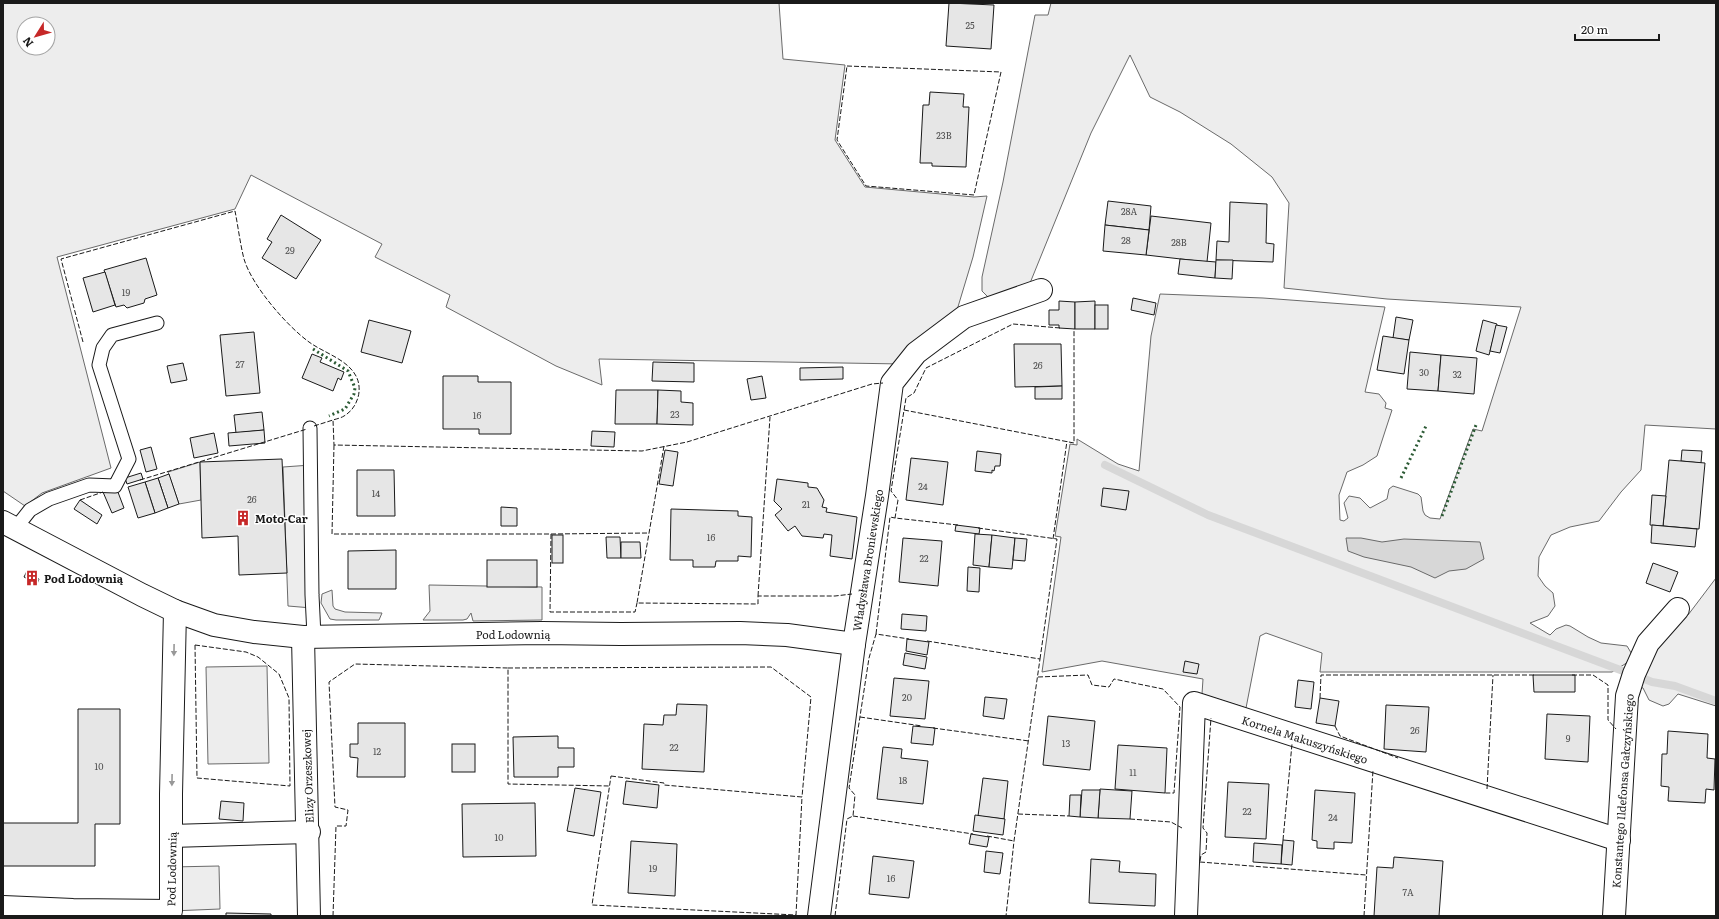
<svg xmlns="http://www.w3.org/2000/svg" width="1719" height="919" font-family="Literata,serif">
<style>
.built{fill:#ededed;stroke:#6a6a6a;fill-rule:evenodd}
.water{fill:#d7d7d7;stroke:#6a6a6a}
.lines{fill:none;stroke-linecap:round;stroke-linejoin:round}
.stream{stroke:#d7d7d7;stroke-width:8}
.building{fill:#e6e6e6;stroke:#1a1a1a}
.lane-casing{stroke:#1a1a1a;stroke-width:15}
.street-casing{stroke:#1a1a1a;stroke-width:24}
.lane{stroke:#fff;stroke-width:13}
.street{stroke:#fff;stroke-width:22}
.hedge{stroke:#2b5a34;stroke-width:3;stroke-dasharray:2 3;stroke-linecap:butt}
.fence{stroke:#1a1a1a;stroke-width:1;stroke-dasharray:5 2;stroke-linecap:butt}
.oneway{fill:#989898}
.labels{text-anchor:middle;dominant-baseline:central;stroke-width:3;stroke-linejoin:round;paint-order:stroke}
.number-label{font-size:9px;fill:#4d4d4d}
.poi-label{font-size:11px;font-weight:bold;fill:#1a1a1a;stroke:#fff;text-anchor:start}
.street-label{font-size:11px;fill:#1a1a1a;stroke:#fff}
</style>
<rect width="100%" height="100%" fill="#fff"/>
<g class="built">
<path d="M3,3H779L783,59L845,65L835,140L865,187L974,197L987,196L973,257L954,320L903,364L599,359L602,385L556,366L446,307L450,295L375,257L382,244L251,175L235,209L57,257L111,468L42,493L25,506L3,491ZM24,24H48V48H24Z"/>
<path d="M1051,3H1716V429L1645,425L1641,470L1621,492L1599,521L1570,527L1551,535L1539,557L1538,576L1545,586L1553,593L1555,606L1548,616L1530,623L1550,635L1556,629L1566,625L1570,626L1588,637L1601,643L1627,646L1633,656L1625,664L1612,672H1320L1322,653L1266,633L1260,636L1246,708L1202,694L1203,679L1102,661L1042,672L1061,537L1055,536L1070,444L1077,445V439L1118,464L1139,471L1151,336L1160,294L1263,298L1385,307L1365,392L1379,394L1386,403L1385,408L1392,410L1377,456L1363,465L1347,472L1339,495L1340,520L1344,521L1348,518L1344,503L1349,496L1360,498L1370,508L1387,499L1389,489L1393,486L1418,494L1421,497L1423,511L1425,515L1430,518L1440,519L1473,429L1482,431L1521,307L1387,299L1284,288L1289,203L1272,177L1231,144L1180,112L1150,97L1130,55L1091,133L1028,288L993,302L982,291V277L1003,182L1035,15H1048Z"/>
<path d="M200,462L201,500L179,504L168,472Z"/>
<path d="M311,465L312,608L288,606L283,467Z"/>
<path d="M1716,578V706L1678,694L1669,704L1663,706L1649,700L1643,688L1636,685L1644,663L1682,613L1688,615Z"/>
<path d="M429,585L542,587V620L473,621L471,613L467,619L463,620H423L430,611Z"/>
<path d="M332,590L333,606L335,609L345,612L382,613L379,620H336L330,619L321,603L322,594Z"/>
<path d="M267,666L269,763L208,764L206,667Z"/>
<path d="M219,866L220,909L171,911V867Z"/>
</g>
<path class="water" d="M1346,538H1361L1382,542L1404,539L1480,542L1484,559L1466,569L1449,571L1435,578L1411,567L1364,557L1348,551Z"/>
<g class="lines">
<g class="stream">
<path d="M1105,465L1208,515L1631,674"/>
<path d="M1637,676L1652,682L1675,686L1716,701"/>
</g>
</g>
<g class="building">
<path d="M949,3L994,5L991,49L946,46Z"/>
<path d="M930,92L964,94L963,107H969L966,167L932,166V163H920L923,105H929Z"/>
<path d="M1108,201L1151,206L1149,230L1105,225Z"/>
<path d="M1230,202L1267,204L1266,243L1274,244L1273,262L1216,260L1217,241L1229,242Z"/>
<path d="M281,215L321,240L296,279L262,258L272,242L267,239Z"/>
<path d="M1151,216L1211,223L1207,262L1146,255Z"/>
<path d="M1105,225L1149,230L1146,255L1103,251Z"/>
<path d="M146,258L157,295L145,299L144,303L127,308L124,305L116,307L104,270Z"/>
<path d="M1180,259L1216,262L1215,278L1178,274Z"/>
<path d="M1216,260H1233L1232,279L1215,278Z"/>
<path d="M105,272L115,305L93,312L83,278Z"/>
<path d="M1133,298L1156,303L1154,315L1131,310Z"/>
<path d="M1059,301L1075,302V329L1059,328V325H1049V310H1059Z"/>
<path d="M1095,301V329H1075V302Z"/>
<rect x="1095" y="305" width="13" height="24"/>
<path d="M1396,317L1413,320L1409,340L1393,338Z"/>
<path d="M369,320L411,331L402,363L361,352Z"/>
<path d="M1483,320L1497,324L1489,355L1476,351Z"/>
<path d="M1496,325L1507,327L1500,353L1490,351Z"/>
<path d="M254,332L260,393L226,396L220,335Z"/>
<path d="M1383,336L1409,340L1404,374L1377,370Z"/>
<path d="M1014,344H1061L1062,386L1015,387Z"/>
<path d="M1410,352L1441,355L1438,391L1407,389Z"/>
<path d="M312,354L322,358L320,362L344,372L341,380L338,378L333,391L302,378Z"/>
<path d="M1441,355L1477,358L1474,394L1438,391Z"/>
<path d="M653,362L694,363V382L652,381Z"/>
<path d="M183,363L187,380L171,383L167,366Z"/>
<path d="M843,367V379L800,380V368Z"/>
<path d="M443,376H478V382H511V434H479V429H443Z"/>
<path d="M762,376L766,398L751,400L747,379Z"/>
<path d="M1062,386V399H1035V387Z"/>
<path d="M616,390H658L657,424H615Z"/>
<path d="M658,390L681,391V402L693,403V425L657,424Z"/>
<path d="M262,412L264,430L236,433L234,415Z"/>
<path d="M264,430L265,443L229,446L228,433Z"/>
<path d="M592,431L615,432L614,447L591,446Z"/>
<path d="M214,433L218,453L194,458L190,438Z"/>
<path d="M151,447L157,469L146,472L140,450Z"/>
<path d="M665,450L678,452L673,486L659,484Z"/>
<path d="M1682,450L1702,451L1701,463L1681,461Z"/>
<path d="M977,451L1001,454L1000,466H995L994,471L992,470V473L975,471Z"/>
<path d="M911,458L948,462L943,505L906,500Z"/>
<path d="M282,459L287,573L239,575L238,536L202,538L200,462Z"/>
<path d="M1669,460L1705,463L1699,529L1663,526Z"/>
<path d="M357,470H394L395,516H357Z"/>
<path d="M141,473L143,479L127,484L125,478Z"/>
<path d="M169,474L179,504L168,508L158,478Z"/>
<path d="M158,478L168,508L155,513L145,482Z"/>
<path d="M777,479L808,483V487L817,488L824,500L822,507L827,508L826,512L857,517L852,559L830,556L832,535L824,534L823,538L802,536L795,526L788,531L775,515L782,509L774,501Z"/>
<path d="M145,482L155,513L138,518L128,487Z"/>
<path d="M116,487L124,508L112,513L103,492Z"/>
<path d="M1103,488L1129,491L1126,510L1101,506Z"/>
<path d="M1652,495L1666,496L1663,526L1650,525Z"/>
<path d="M80,500L102,515L97,524L74,509Z"/>
<path d="M501,507L517,508V526H501Z"/>
<path d="M671,509L738,511V516L752,517L751,557L738,556V561H716L715,567H693V560H670Z"/>
<path d="M956,525L980,528L979,534L955,531Z"/>
<path d="M1652,525L1697,529L1695,547L1651,543Z"/>
<path d="M975,534L992,535L989,567L973,565Z"/>
<rect x="552" y="535" width="11" height="28"/>
<path d="M992,535L1015,538L1012,569L989,567Z"/>
<path d="M606,537H620L621,558H607Z"/>
<path d="M903,538L942,541L938,586L899,582Z"/>
<path d="M1015,538L1027,539L1025,561L1013,560Z"/>
<path d="M621,542H640L641,558H621Z"/>
<path d="M396,550V589H348V551Z"/>
<rect x="487" y="560" width="50" height="27"/>
<path d="M1653,563L1678,572L1670,592L1646,583Z"/>
<path d="M968,567L980,568L979,592L967,591Z"/>
<path d="M27,571L39,579L37,584L24,577Z"/>
<path d="M902,614L927,616L926,631L901,629Z"/>
<path d="M907,639L929,642L927,655L906,651Z"/>
<path d="M905,653L927,657L925,669L903,665Z"/>
<path d="M1185,661L1199,664L1197,674L1183,672Z"/>
<path d="M1533,675H1575V692H1534Z"/>
<path d="M894,678L929,681L925,719L890,716Z"/>
<path d="M1298,680L1314,682L1311,709L1295,707Z"/>
<path d="M985,697L1007,699L1004,719L983,716Z"/>
<path d="M1320,698L1339,701L1335,726L1316,723Z"/>
<path d="M677,704L707,705L704,772L642,769L644,724L663,725L664,715H676Z"/>
<path d="M1386,705L1429,707L1426,752L1384,749Z"/>
<path d="M78,709H120V824H95V866H3V823H78Z"/>
<path d="M1547,714L1590,716L1588,762L1545,759Z"/>
<path d="M1048,716L1095,721L1090,770L1043,765Z"/>
<path d="M358,723H405V777H357L358,758L350,757V744H358Z"/>
<path d="M913,726L935,728L933,745L911,743Z"/>
<path d="M1668,731L1708,734L1707,758L1715,759L1714,790L1706,789L1705,803L1668,801L1669,787L1661,786L1662,754H1667Z"/>
<path d="M558,736V748H574V767H558V777H514L513,737Z"/>
<rect x="452" y="744" width="23" height="28"/>
<path d="M1118,745L1167,748L1165,793L1115,789Z"/>
<path d="M883,747L902,749L901,758L928,761L923,804L877,799Z"/>
<path d="M983,778L1008,781L1004,819L978,816Z"/>
<path d="M626,781L659,785L657,808L623,804Z"/>
<path d="M1228,782L1269,784L1266,839L1225,837Z"/>
<path d="M575,788L601,792L594,836L567,831Z"/>
<path d="M1100,789L1132,791L1130,819L1098,818Z"/>
<path d="M1082,790H1100L1098,818L1080,817Z"/>
<path d="M1315,790L1355,793L1352,843L1334,842V849L1317,848V841L1312,840Z"/>
<path d="M1070,795H1081L1080,817L1069,816Z"/>
<path d="M221,801L244,803L243,821L219,819Z"/>
<path d="M535,803L536,856L463,857L462,804Z"/>
<path d="M975,815L1005,819L1003,835L973,831Z"/>
<path d="M971,834L989,837L987,847L969,844Z"/>
<path d="M1283,840L1294,841L1292,865L1281,864Z"/>
<path d="M631,841L677,844L675,896L628,893Z"/>
<path d="M1254,843L1282,845L1281,864L1253,862Z"/>
<path d="M986,851L1003,853L1000,874L984,872Z"/>
<path d="M873,856L914,861L909,898L869,894Z"/>
<path d="M1394,857L1443,861L1439,916H1374L1377,867L1393,868Z"/>
<path d="M1091,859L1120,861L1119,872L1156,874L1155,906L1089,903Z"/>
<path d="M226,913L271,914V916H226Z"/>
</g>
<g class="lines">
<defs>
<g id="lane">
<path d="M310,428L312,595L314,636"/>
<path d="M15,529L30,510L49,499L89,485L115,486L129,459L99,365L103,348L112,335L157,323"/>
</g>
<g id="street">
<path d="M3,522L142,595L175,611L214,625L254,632L303,637L542,633L621,634L740,633L787,635L854,644"/>
<path d="M303,637L309,916"/>
<path d="M171,836L309,832"/>
<path d="M3,907L73,910L171,911V794L175,611"/>
<path d="M819,916L854,644L877,496L892,383L916,353L964,317L1041,290"/>
<path d="M1186,916L1194,703L1619,840"/>
<path d="M1614,916L1627,696L1634,674L1648,643L1678,609"/>
</g>
</defs>
<use href="#lane" class="lane-casing"/>
<use href="#street" class="street-casing"/>
<use href="#lane" class="lane"/>
<use href="#street" class="street"/>
<g class="hedge">
<path d="M313,349L348,371L355,388L354,394L345,409L329,416"/>
<path d="M1401,478L1426,426"/>
<path d="M1442,516L1476,425"/>
</g>
<g class="fence">
<path d="M847,66L1001,72L974,195L866,186L837,140Z"/>
<path d="M83,342L61,259L235,211C238,226 240,243 244,259C252,286 287,326 309,342C324,353 347,359 356,376C363,389 358,408 344,416C341,418 336,419 333,420L334,445L642,451L687,442L872,384L883,383"/>
<path d="M904,410L1074,443V329"/>
<path d="M314,426L333,420"/>
<path d="M334,445L332,534H551L550,612H635L637,603"/>
<path d="M664,446L637,603L758,604V596H835L852,594"/>
<path d="M140,480L307,429"/>
<path d="M80,500L103,492"/>
<path d="M958,525L895,518L898,500L891,491L906,398L914,393L926,368L1013,324L1060,328"/>
<path d="M978,528L1057,539L1040,659"/>
<path d="M551,534L649,533"/>
<path d="M1053,539L1067,441"/>
<path d="M758,596L770,417"/>
<path d="M876,634L890,517L895,518"/>
<path d="M927,641L1040,659L1014,841L1006,916"/>
<path d="M195,645L246,652L258,657L279,674L289,698L290,786L197,778Z"/>
<path d="M508,668L771,667L811,697L802,797"/>
<path d="M1572,675H1593L1608,685V720L1616,729"/>
<path d="M1038,677L1088,675L1092,685L1109,687L1114,679L1163,689L1180,707L1174,793H1165"/>
<path d="M1320,698L1321,675H1534"/>
<path d="M860,717L922,726"/>
<path d="M1335,726L1340,736L1398,758"/>
<path d="M933,728L1029,741"/>
<path d="M611,776L664,783V785L802,797L796,915L592,905Z"/>
<path d="M1487,789L1493,675"/>
<path d="M1018,814L1069,816"/>
<path d="M853,816L973,834"/>
<path d="M1130,819L1171,822L1182,828"/>
<path d="M987,836L1014,841"/>
<path d="M1283,840L1292,744"/>
<path d="M1200,861L1201,855L1206,852L1207,833L1203,828L1211,718"/>
<path d="M1200,862L1366,875"/>
<path d="M333,916L336,826H346L348,810L335,807L329,682L355,664L508,668V784L610,786"/>
<path d="M835,916L847,819L853,816L855,795L849,788L869,658L876,634L909,639"/>
<path d="M1364,916L1373,770"/>
</g>
</g>
<defs><path id="oneway-solid" d="M-6-.8H1V-3.2L6.5 0L1 3.2V.8H-6Z"/></defs>
<g class="oneway">
<use href="#oneway-solid" transform="translate(174 650) rotate(91)"/>
<use href="#oneway-solid" transform="translate(172 780) rotate(91)"/>
</g>
<defs>
<symbol id="building-bare" viewBox="-9 -9 18 18"><path d="M-4-6H4V6H1V3H-1V6H-4ZM-2.5-4.3h1.7v1.8h-1.7ZM.8-4.3h1.7v1.8H.8ZM-2.5-1h1.7V.8h-1.7ZM.8-1h1.7V.8H.8Z" fill="#c62828" stroke="#fff" stroke-width="2.5" paint-order="stroke"/></symbol>
</defs>
<g fill-rule="evenodd">
<use href="#building-bare" x="232" y="507" width="22" height="22"/>
<use href="#building-bare" x="21" y="567" width="22" height="22"/>
</g>
<g class="labels">
<g class="number-label">
<text x="970" y="25">25</text>
<text x="944" y="135">23B</text>
<text x="1129" y="211">28A</text>
<text x="1126" y="240">28</text>
<text x="1179" y="242">28B</text>
<text x="290" y="250">29</text>
<text x="126" y="292">19</text>
<text x="240" y="364">27</text>
<text x="1038" y="365">26</text>
<text x="1424" y="372">30</text>
<text x="1457" y="374">32</text>
<text x="675" y="414">23</text>
<text x="477" y="415">16</text>
<text x="923" y="486">24</text>
<text x="376" y="493">14</text>
<text x="252" y="499">26</text>
<text x="806" y="504">21</text>
<text x="711" y="537">16</text>
<text x="924" y="558">22</text>
<text x="907" y="697">20</text>
<text x="1415" y="730">26</text>
<text x="1568" y="738">9</text>
<text x="1066" y="743">13</text>
<text x="674" y="747">22</text>
<text x="377" y="751">12</text>
<text x="99" y="766">10</text>
<text x="1133" y="772">11</text>
<text x="903" y="780">18</text>
<text x="1247" y="811">22</text>
<text x="1333" y="817">24</text>
<text x="499" y="837">10</text>
<text x="653" y="868">19</text>
<text x="891" y="878">16</text>
<text x="1408" y="892">7A</text>
</g>
<g class="poi-label">
<text x="255" y="518">Moto-Car</text>
<text x="44" y="578">Pod Lodownią</text>
</g>
<g class="street-label">
<text transform="translate(867 560) rotate(-81)">Władysława Broniewskiego</text>
<text x="513" y="634">Pod Lodownią</text>
<text transform="translate(1305 739) rotate(18)">Kornela Makuszyńskiego</text>
<text transform="translate(307 776) rotate(-92)">Elizy Orzeszkowej</text>
<text transform="translate(1622 791) rotate(-86)">Konstantego Ildefonsa Gałczyńskiego</text>
<text transform="translate(171 869) rotate(-89)">Pod Lodownią</text>
</g>
</g>
<rect width="1719" height="919" fill="none" stroke="#1a1a1a" stroke-width="8"/>
<g transform="translate(36 36) rotate(233)"><circle r="19" fill="#ffffff" stroke="#a3a3a3"/>
<path d="M0-3L7 15L0 10L-7 15Z" fill="#c62828"/>
<text y="-6" font-size="11" font-weight="bold" text-anchor="middle" fill="#1a1a1a">N</text>
</g>
<path d="M1575 34v6h84v-6" fill="none" stroke="#1a1a1a" stroke-width="2"/>
<text x="1581" y="34" font-size="12" fill="#1a1a1a" stroke="#ffffff" stroke-width="3" paint-order="stroke">20 m</text>
</svg>
